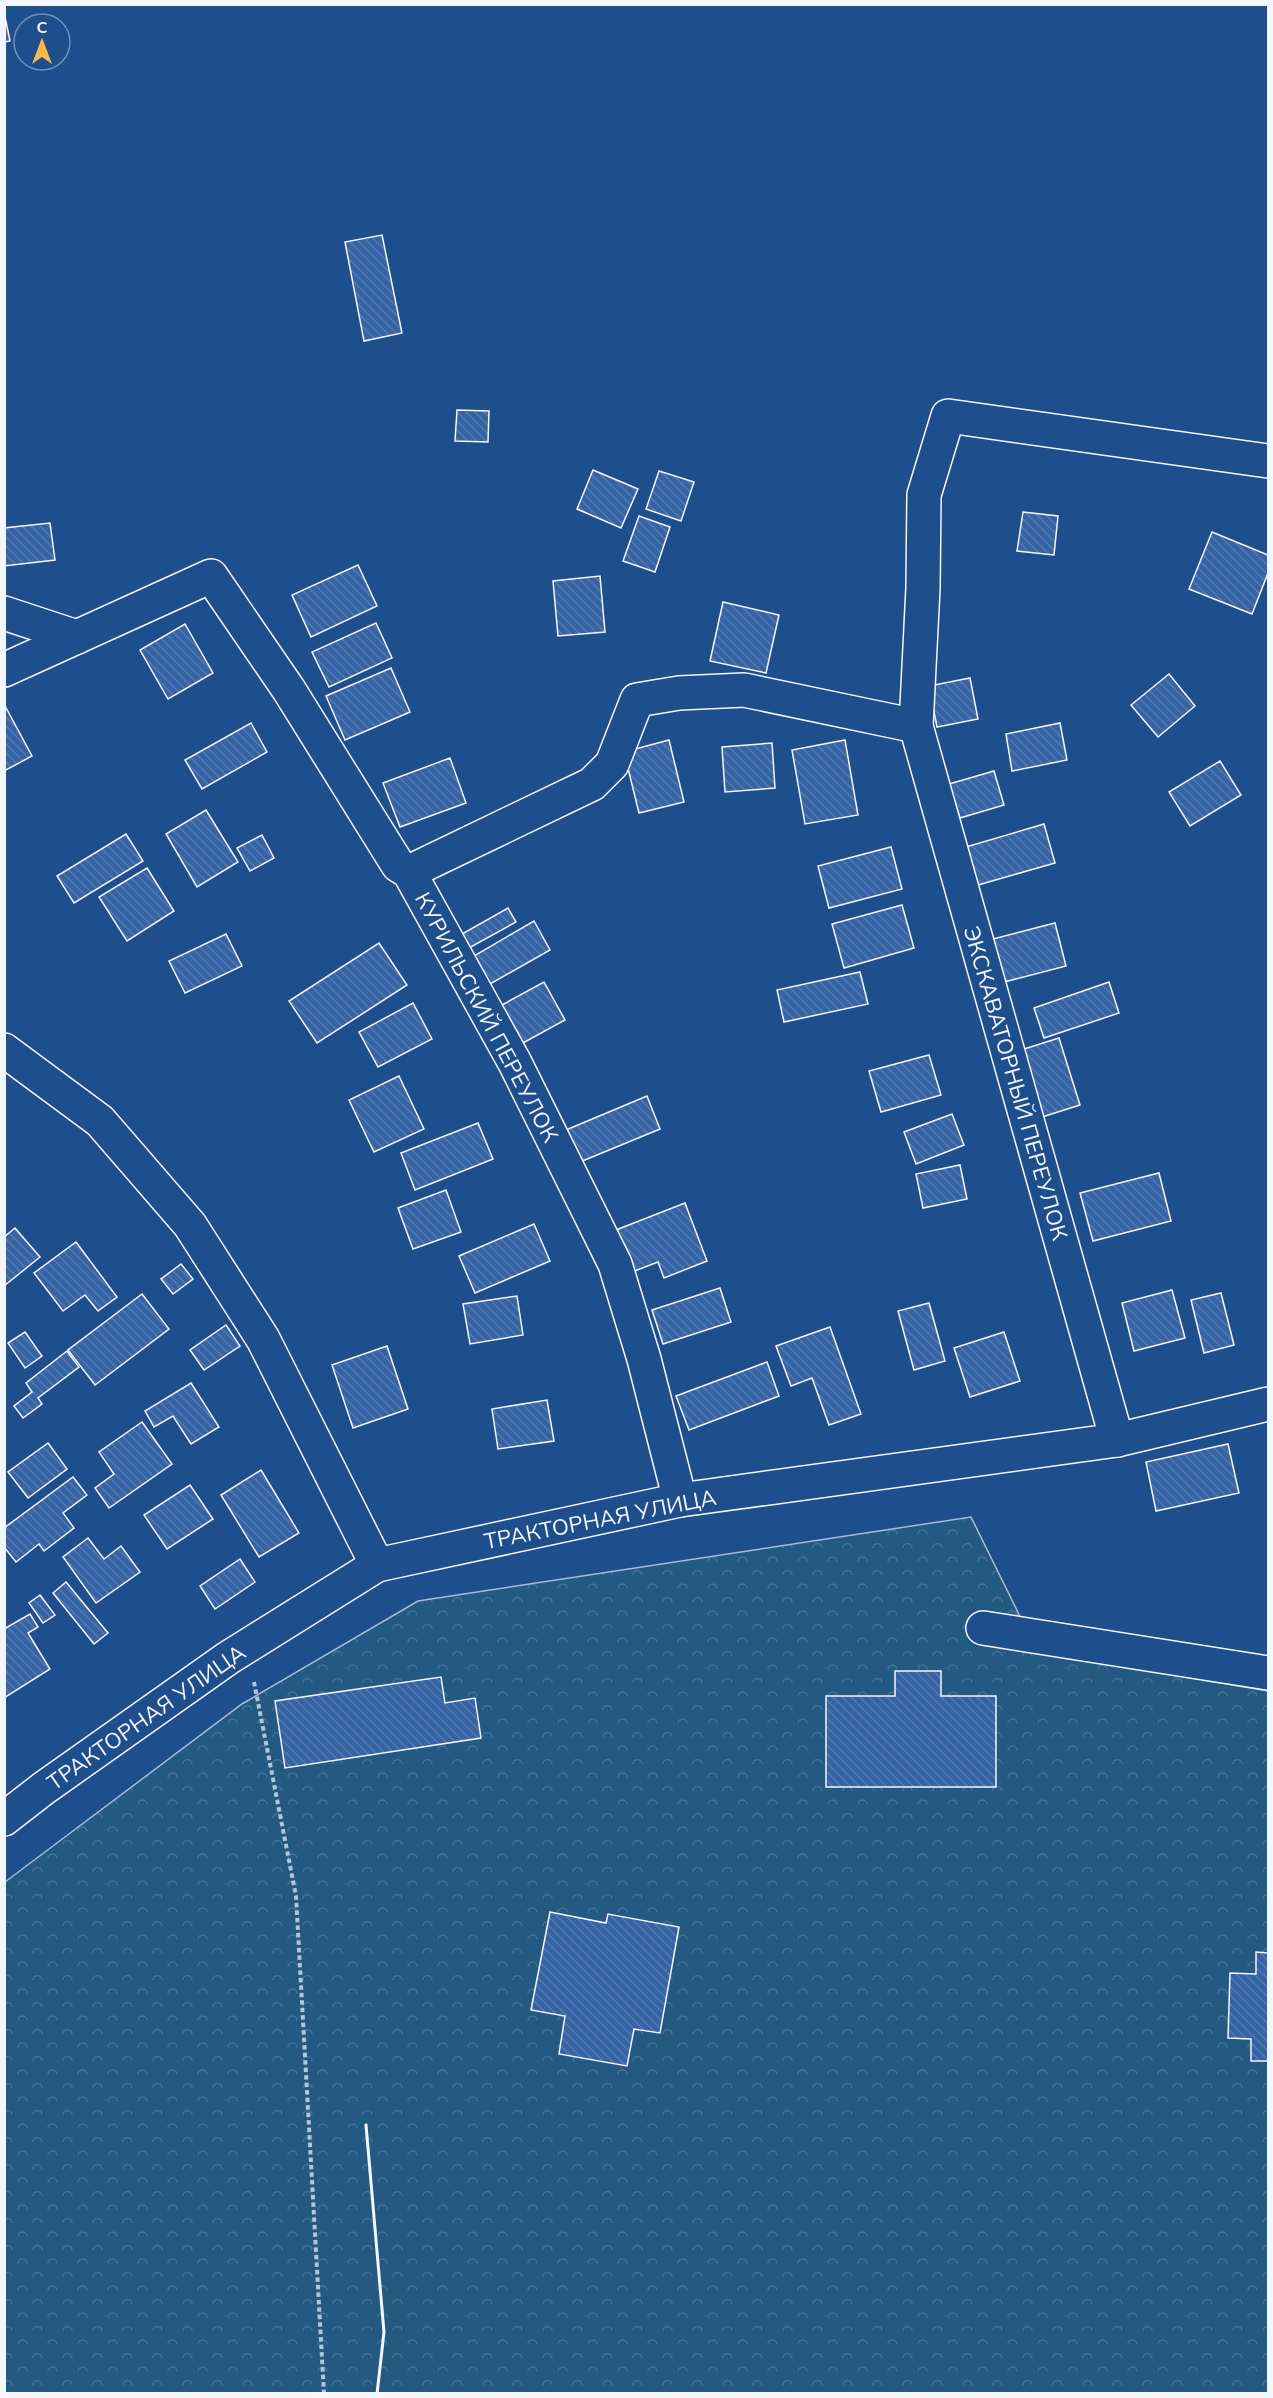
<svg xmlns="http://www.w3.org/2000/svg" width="1273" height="2398" font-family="Mulish,sans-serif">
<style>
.forest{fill:url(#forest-crowns);stroke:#a8bbd7;stroke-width:1.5}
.building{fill:url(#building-back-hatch);stroke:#f2f6ff;stroke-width:1.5}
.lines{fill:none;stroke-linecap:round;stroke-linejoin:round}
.minor-casing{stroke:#f2f6ff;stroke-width:36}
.path{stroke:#b3c4dc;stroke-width:4;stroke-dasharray:4.5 3;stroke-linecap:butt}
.minor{stroke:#1f4e8c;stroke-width:33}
.wall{stroke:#f2f6ff;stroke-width:3}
.labels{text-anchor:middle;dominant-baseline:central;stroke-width:4.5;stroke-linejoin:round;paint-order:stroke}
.street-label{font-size:22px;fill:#f2f6ff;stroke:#1f4e8c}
</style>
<defs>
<pattern id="forest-crowns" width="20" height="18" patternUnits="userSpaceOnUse" patternTransform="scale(1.5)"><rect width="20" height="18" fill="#245a82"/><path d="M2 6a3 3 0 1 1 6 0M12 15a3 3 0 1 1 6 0" fill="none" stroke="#447295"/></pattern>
<pattern id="building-back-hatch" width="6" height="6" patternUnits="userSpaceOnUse" patternTransform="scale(1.5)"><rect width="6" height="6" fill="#3563a3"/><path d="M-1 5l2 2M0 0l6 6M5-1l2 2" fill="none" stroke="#537ab1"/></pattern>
</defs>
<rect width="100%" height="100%" fill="#1f4e8c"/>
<path class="forest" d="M971,1517L1037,1651L1268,1691V2393L5,2394V1882L242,1704L418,1601Z"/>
<g class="building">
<path d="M4,12L10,41L4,42Z"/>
<path d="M382,235L402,333L364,341L345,242Z"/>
<path d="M457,410L489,411L488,442L455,441Z"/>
<path d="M593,470L638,489L621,528L577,509Z"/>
<path d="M659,471L694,482L681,521L646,509Z"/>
<path d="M1023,512L1058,516L1054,555L1017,551Z"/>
<path d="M639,516L670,527L655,572L623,561Z"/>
<path d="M50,523L55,560L4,566V528Z"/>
<path d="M1212,532L1268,555V573L1252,614L1189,589Z"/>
<path d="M358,565L377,606L311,637L292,595Z"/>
<path d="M600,576L605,632L558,636L553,581Z"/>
<path d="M723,602L779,615L766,673L710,661Z"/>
<path d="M376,623L392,658L329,687L312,652Z"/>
<path d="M185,624L213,673L168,699L140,650Z"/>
<path d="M391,668L410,712L345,740L326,696Z"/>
<path d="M1169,674L1195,706L1158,737L1131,705Z"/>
<path d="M970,678L978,719L937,727L929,686Z"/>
<path d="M4,704L32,756L4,771Z"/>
<path d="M251,723L267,752L202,789L185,760Z"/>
<path d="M1060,723L1067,760L1012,771L1006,734Z"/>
<path d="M669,740L684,802L639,813L624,752Z"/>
<path d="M845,740L858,815L805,824L792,750Z"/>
<path d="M772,743L775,788L725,792L722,747Z"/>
<path d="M450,758L466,803L400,827L383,783Z"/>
<path d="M1220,761L1241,795L1190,826L1169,792Z"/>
<path d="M994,771L1004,805L960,818L949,784Z"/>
<path d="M206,810L238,862L197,887L166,834Z"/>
<path d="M1044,824L1055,863L978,885L966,847Z"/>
<path d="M126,834L143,861L74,903L57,876Z"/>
<path d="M262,835L274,858L250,871L237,848Z"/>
<path d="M891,847L902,889L829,908L818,866Z"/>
<path d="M147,868L174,911L127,941L99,897Z"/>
<path d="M902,905L914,948L844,968L832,924Z"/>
<path d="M508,908L516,922L469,948L462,934Z"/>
<path d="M534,921L550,950L490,984L474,956Z"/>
<path d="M1055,923L1066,966L1004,982L993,939Z"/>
<path d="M226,934L242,966L185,993L169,961Z"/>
<path d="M379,943L407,985L317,1043L289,1001Z"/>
<path d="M860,972L868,1004L784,1022L777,990Z"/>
<path d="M544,982L565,1020L523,1043L502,1005Z"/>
<path d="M1109,982L1119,1013L1044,1038L1034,1008Z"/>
<path d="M413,1003L432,1039L378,1067L359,1032Z"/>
<path d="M1059,1038L1080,1105L1042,1117L1021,1050Z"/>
<path d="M929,1055L941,1095L881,1112L869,1071Z"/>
<path d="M399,1076L424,1129L374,1152L349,1100Z"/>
<path d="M647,1096L660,1129L580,1162L566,1130Z"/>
<path d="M952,1114L964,1145L916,1164L904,1132Z"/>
<path d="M478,1123L493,1159L415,1190L401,1153Z"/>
<path d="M960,1165L967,1199L923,1208L916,1174Z"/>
<path d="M1159,1173L1171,1221L1093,1241L1080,1193Z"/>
<path d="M446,1190L461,1232L413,1249L398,1208Z"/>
<path d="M685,1203L707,1261L664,1278L658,1262L632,1272L616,1230Z"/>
<path d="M534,1224L550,1261L475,1293L459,1256Z"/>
<path d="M15,1228L40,1257L4,1286V1237Z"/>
<path d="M76,1242L117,1297L98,1311L85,1295L63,1311L34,1273Z"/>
<path d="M181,1264L193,1279L173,1294L161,1279Z"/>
<path d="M720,1288L731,1322L663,1344L652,1310Z"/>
<path d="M1172,1290L1185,1338L1134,1351L1122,1303Z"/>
<path d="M1221,1293L1234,1345L1204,1353L1191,1300Z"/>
<path d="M142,1294L169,1329L95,1385L68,1350Z"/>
<path d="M517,1296L523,1335L470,1344L463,1304Z"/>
<path d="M929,1303L945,1361L914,1370L898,1311Z"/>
<path d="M226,1325L240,1346L204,1370L190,1350Z"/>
<path d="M830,1327L861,1414L829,1425L812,1378L791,1386L776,1346Z"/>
<path d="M25,1332L42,1356L25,1368L8,1343Z"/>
<path d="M1004,1332L1020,1381L970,1397L954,1348Z"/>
<path d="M387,1346L408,1409L353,1428L332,1365Z"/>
<path d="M67,1351L79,1367L38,1398L42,1404L23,1418L14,1406L32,1392L26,1383Z"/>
<path d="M767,1362L779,1396L689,1430L676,1396Z"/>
<path d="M191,1383L219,1427L191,1444L173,1416L154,1427L145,1411Z"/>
<path d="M547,1400L554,1441L498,1449L492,1409Z"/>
<path d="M142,1422L172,1464L109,1508L95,1488L114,1474L99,1452Z"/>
<path d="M48,1443L67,1469L28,1498L8,1472Z"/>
<path d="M1228,1444L1239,1493L1156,1511L1146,1462Z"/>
<path d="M261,1470L299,1533L259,1557L221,1495Z"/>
<path d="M73,1477L87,1495L63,1513L74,1528L44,1551L39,1544L16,1562L4,1547V1528Z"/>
<path d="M190,1485L213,1519L167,1549L144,1515Z"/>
<path d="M88,1538L104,1559L121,1546L140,1572L96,1603L63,1557Z"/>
<path d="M240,1559L255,1582L215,1609L200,1586Z"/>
<path d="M66,1582L108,1633L94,1644L53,1593Z"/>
<path d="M40,1595L55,1615L43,1623L29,1603Z"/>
<path d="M30,1614L38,1627L28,1633L50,1669L4,1698V1629Z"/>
<path d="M895,1671H941V1696H996V1787H826V1696H895Z"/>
<path d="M441,1677L445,1703L475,1698L481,1738L285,1768L275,1701Z"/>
<path d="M550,1912L606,1923L608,1914L679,1927L660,2033L634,2029L627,2066L559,2054L565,2016L531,2010Z"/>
<path d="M1256,1952L1268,1953V2061H1251V2039L1228,2038L1230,1973L1256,1974Z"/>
</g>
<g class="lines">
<defs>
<g id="minor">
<path d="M4,613L77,637"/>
<path d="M4,670L211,576L289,690L398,865L409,872L515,1063L615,1264L644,1359L680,1500"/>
<path d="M409,872L592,784L612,764L637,700L679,693L744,690L916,726"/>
<path d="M4,1050L100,1121L190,1225L263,1339L377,1565"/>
<path d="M1117,1440L916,726L923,588L924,495L948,416L1268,461"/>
<path d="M983,1628L1268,1673"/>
<path d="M4,1819L44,1788L228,1658L377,1565L680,1500L1117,1440L1268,1404"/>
</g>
</defs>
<use href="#minor" class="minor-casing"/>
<path class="path" d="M254,1682L296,1896L324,2394"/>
<use href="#minor" class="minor"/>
<path class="wall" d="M366,2125L384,2332L377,2394"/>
</g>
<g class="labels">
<g class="street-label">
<text transform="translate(487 1017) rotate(62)">КУРИЛЬСКИЙ ПЕРЕУЛОК</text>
<text transform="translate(1016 1083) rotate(74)">ЭКСКАВАТОРНЫЙ ПЕРЕУЛОК</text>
<text transform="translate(600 1519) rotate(-11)">ТРАКТОРНАЯ УЛИЦА</text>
<text transform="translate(146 1717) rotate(-35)">ТРАКТОРНАЯ УЛИЦА</text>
</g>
</g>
<rect width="1273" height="2398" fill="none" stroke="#f2f6ff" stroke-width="12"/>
<g transform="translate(42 42)"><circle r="28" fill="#1f4e8c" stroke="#7391ba" stroke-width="1.5"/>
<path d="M0-4.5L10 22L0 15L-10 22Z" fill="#ffb74d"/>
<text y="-9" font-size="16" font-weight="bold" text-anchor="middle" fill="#f2f6ff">С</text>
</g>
</svg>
